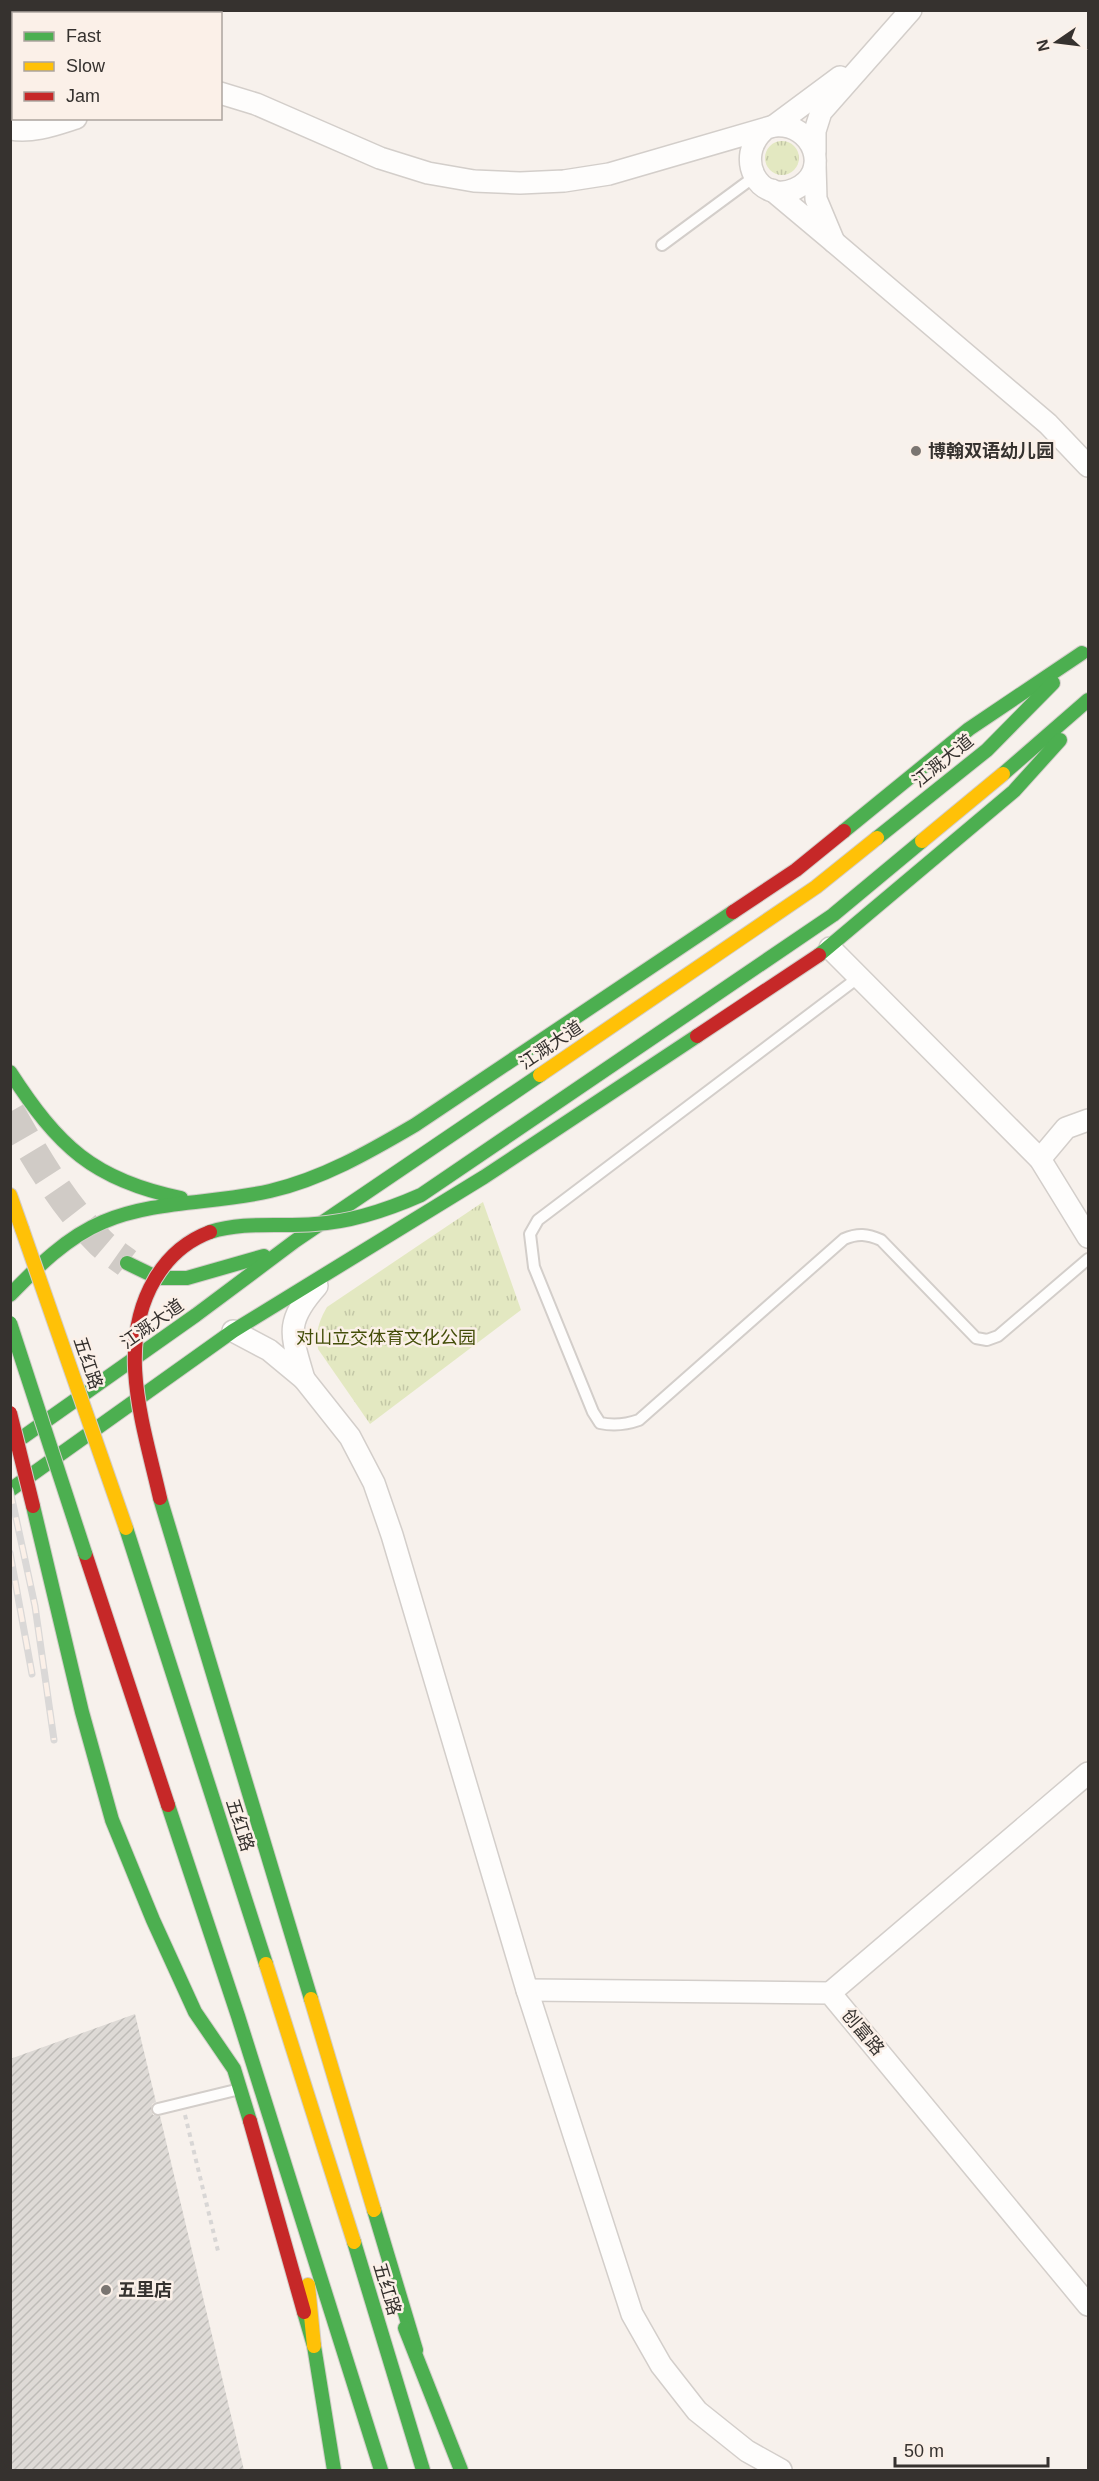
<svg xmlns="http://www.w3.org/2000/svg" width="1099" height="2481" font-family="Arial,'Noto Sans SC',sans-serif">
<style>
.grass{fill:url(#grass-tufts)}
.building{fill:url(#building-hatch)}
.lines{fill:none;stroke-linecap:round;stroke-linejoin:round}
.secondary-tunnel{stroke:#d0cbc6;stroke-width:30;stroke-dasharray:30 15;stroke-linecap:butt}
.lane-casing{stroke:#d3ceca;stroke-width:14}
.street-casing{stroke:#d3ceca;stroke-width:24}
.fast-casing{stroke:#d3ceca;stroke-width:16}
.slow-casing{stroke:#d3ceca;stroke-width:16}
.jam-casing{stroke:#d3ceca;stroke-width:16}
.path{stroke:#d8d6d5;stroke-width:4;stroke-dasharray:4.5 4.5;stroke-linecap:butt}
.lane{stroke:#fefdfc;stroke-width:10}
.street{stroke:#fefdfc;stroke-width:21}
.fast{stroke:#4caf50;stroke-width:14}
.slow{stroke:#ffc107;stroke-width:14}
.jam{stroke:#c62828;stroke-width:14}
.rail-casing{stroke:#dad8d7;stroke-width:7}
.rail{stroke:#fbf0e8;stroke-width:4.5;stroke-dasharray:14;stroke-linecap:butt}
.fast-bridge-casing{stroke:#d3ceca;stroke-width:16;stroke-linecap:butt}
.slow-bridge-casing{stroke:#d3ceca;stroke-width:16;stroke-linecap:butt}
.jam-bridge-casing{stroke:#d3ceca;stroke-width:16;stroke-linecap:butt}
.fast-bridge{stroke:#4caf50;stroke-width:14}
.slow-bridge{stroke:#ffc107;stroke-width:14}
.jam-bridge{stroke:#c62828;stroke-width:14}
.poi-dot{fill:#7a7571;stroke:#fbf0e8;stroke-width:2}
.labels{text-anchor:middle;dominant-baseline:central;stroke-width:5;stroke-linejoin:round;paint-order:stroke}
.poi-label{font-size:18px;font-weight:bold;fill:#36322f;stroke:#fbf0e8;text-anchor:start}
.street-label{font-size:18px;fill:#36322f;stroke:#fbf0e8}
.park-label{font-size:18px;fill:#444e09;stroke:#fbf0e8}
</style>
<defs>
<pattern id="grass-tufts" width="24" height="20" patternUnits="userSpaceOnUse" patternTransform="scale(1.5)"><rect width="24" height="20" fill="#e3e8c1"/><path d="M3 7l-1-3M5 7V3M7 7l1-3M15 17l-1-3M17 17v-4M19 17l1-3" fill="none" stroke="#c3c7a6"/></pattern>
<pattern id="building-hatch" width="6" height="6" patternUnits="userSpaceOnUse" patternTransform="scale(1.5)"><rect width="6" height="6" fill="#dedad6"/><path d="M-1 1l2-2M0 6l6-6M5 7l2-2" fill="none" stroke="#bfbcb8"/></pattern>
</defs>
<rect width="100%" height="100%" fill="#f7f1ec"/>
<g class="grass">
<circle cx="782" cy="158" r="17"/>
<path d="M483,1202L521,1310L370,1424L318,1349C315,1332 319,1321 327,1307Z"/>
</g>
<path class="building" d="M135,2014L156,2102L152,2104L151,2110L153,2115L160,2116L244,2470H10V2059Z"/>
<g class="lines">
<path class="secondary-tunnel" d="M10,1112C35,1156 62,1203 98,1240C106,1249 118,1256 127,1263"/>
<defs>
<g id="lane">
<path d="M662,245L754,177"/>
<path d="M859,977L538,1220L530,1234L534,1267L593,1412L600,1423C614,1426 625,1425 639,1420L844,1239C858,1233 867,1234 881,1240L976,1338L987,1340L998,1336L1088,1259"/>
<path d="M158,2109L240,2089"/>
</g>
<g id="street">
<path d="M220,93L256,104L380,158L428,173L474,181L520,183L564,181L609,174L774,126C814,122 832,173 795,189C758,205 734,157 764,130"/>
<path d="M774,126L840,77"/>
<path d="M10,129C33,133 54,125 76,118"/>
<path d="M815,152V131L821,112L911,10"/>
<path d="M772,190L834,242L816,199L815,165"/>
<path d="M834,242L1048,424L1088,466"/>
<path d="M830,948L1040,1159L1088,1237"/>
<path d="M1040,1159L1066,1128L1088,1120"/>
<path d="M233,1331L269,1350L304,1379C291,1334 284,1323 317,1286"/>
<path d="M304,1379L350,1437L374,1483L392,1535L527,1990L632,2314L661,2365L697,2411L747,2451L781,2470"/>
<path d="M527,1990L830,1993L1088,2305"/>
<path d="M830,1993L1088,1773"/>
</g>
<g id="fast">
<path d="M1003,774L1088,700"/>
<path d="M844,831L969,729L1082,653"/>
<path d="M877,838L987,750L1053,683"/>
<path d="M819,955L1014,791L1060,740"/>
<path d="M10,1072C58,1146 93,1180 181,1198"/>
<path d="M127,1263L158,1278H187L264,1256"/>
<path d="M10,1295C37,1267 67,1237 103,1222C155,1200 215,1204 270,1191C322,1179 369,1152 415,1125L733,912"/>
<path d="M23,1437L196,1315L295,1241L540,1075"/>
<path d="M10,1490L233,1331L484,1177L697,1036"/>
<path d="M160,1498L311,1999"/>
<path d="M33,1506L82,1712L112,1820L153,1920L195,2012L234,2069L250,2121"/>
<path d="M126,1528L266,1964"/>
<path d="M168,1805L238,2016L381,2470"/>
<path d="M374,2210L416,2350"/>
<path d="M354,2242L423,2470"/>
<path d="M304,2312L314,2346L334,2470"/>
<path d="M405,2328L461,2470"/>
</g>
<g id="slow">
<path d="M540,1075L816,887L877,838"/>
<path d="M10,1195L22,1229"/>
<path d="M266,1964L354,2242"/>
<path d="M311,1999L374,2210"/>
<path d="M308,2285L314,2346"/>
</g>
<g id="jam">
<path d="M733,912L796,870L844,831"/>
<path d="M697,1036L819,955"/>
<path d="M85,1553L168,1805"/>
<path d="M250,2121L304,2312"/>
</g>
</defs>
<use href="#lane" class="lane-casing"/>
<use href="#street" class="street-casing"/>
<use href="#fast" class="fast-casing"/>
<use href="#slow" class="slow-casing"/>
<use href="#jam" class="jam-casing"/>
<path class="path" d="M185,2115L218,2251"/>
<use href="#lane" class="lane"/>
<use href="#street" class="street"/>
<use href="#fast" class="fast"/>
<use href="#slow" class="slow"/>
<use href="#jam" class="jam"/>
<defs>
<g id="rail">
<path d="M10,1490L35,1606L54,1740"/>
<path d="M10,1553L32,1674"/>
</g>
</defs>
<use href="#rail" class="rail-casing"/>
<use href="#rail" class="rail"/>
<defs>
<g id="fast-bridge">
<path d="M210,1232C244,1221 280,1227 315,1224C352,1222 387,1210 421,1195L833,915L922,841"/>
<path d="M10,1323L85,1553"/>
</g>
<g id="slow-bridge">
<path d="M922,841L1003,774"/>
<path d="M22,1229L126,1528"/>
</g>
<g id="jam-bridge">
<path d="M10,1413L33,1506"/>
<path d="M160,1498C144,1427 115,1346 155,1279C168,1257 186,1241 210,1232"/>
</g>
</defs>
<use href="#fast-bridge" class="fast-bridge-casing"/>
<use href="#slow-bridge" class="slow-bridge-casing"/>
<use href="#jam-bridge" class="jam-bridge-casing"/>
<use href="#fast-bridge" class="fast-bridge"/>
<use href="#slow-bridge" class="slow-bridge"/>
<use href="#jam-bridge" class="jam-bridge"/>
</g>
<g class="poi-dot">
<circle cx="916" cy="451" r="6"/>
<circle cx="106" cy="2290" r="6"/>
</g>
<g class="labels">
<g class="poi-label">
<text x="928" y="451">博翰双语幼儿园</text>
<text x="118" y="2290">五里店</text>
</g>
<g class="street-label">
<text transform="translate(943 761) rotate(-39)">江溉大道</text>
<text transform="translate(551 1045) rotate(-34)">江溉大道</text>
<text transform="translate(152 1324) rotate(-35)">江溉大道</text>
<text transform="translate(88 1363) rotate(71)">五红路</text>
<text transform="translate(240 1825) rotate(72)">五红路</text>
<text transform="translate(863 2032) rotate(50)">创富路</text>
<text transform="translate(387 2289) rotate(73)">五红路</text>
</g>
<g class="park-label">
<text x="386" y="1338">对山立交体育文化公园</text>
</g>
</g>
<rect width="1099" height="2481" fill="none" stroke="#36322f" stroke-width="24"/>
<rect x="12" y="12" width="210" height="108" fill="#fbf0e8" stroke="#aca49e" stroke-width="1.5"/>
<rect x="24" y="32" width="30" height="9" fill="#4caf50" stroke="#aca49e" stroke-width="1.5"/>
<text x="66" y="42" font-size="18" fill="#36322f">Fast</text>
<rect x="24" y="62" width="30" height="9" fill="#ffc107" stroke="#aca49e" stroke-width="1.5"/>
<text x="66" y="72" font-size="18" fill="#36322f">Slow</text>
<rect x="24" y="92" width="30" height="9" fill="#c62828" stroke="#aca49e" stroke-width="1.5"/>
<text x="66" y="102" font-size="18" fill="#36322f">Jam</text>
<g transform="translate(1057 42) rotate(256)" stroke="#fbf0e8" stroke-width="4.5" paint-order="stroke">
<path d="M0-4.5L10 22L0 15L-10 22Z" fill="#36322f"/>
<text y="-9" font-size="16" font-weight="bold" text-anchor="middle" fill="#36322f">N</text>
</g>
<path d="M895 2457v9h153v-9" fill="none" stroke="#36322f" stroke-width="3"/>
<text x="904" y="2457" font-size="18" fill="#36322f" stroke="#fbf0e8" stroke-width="4.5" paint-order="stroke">50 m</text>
</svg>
